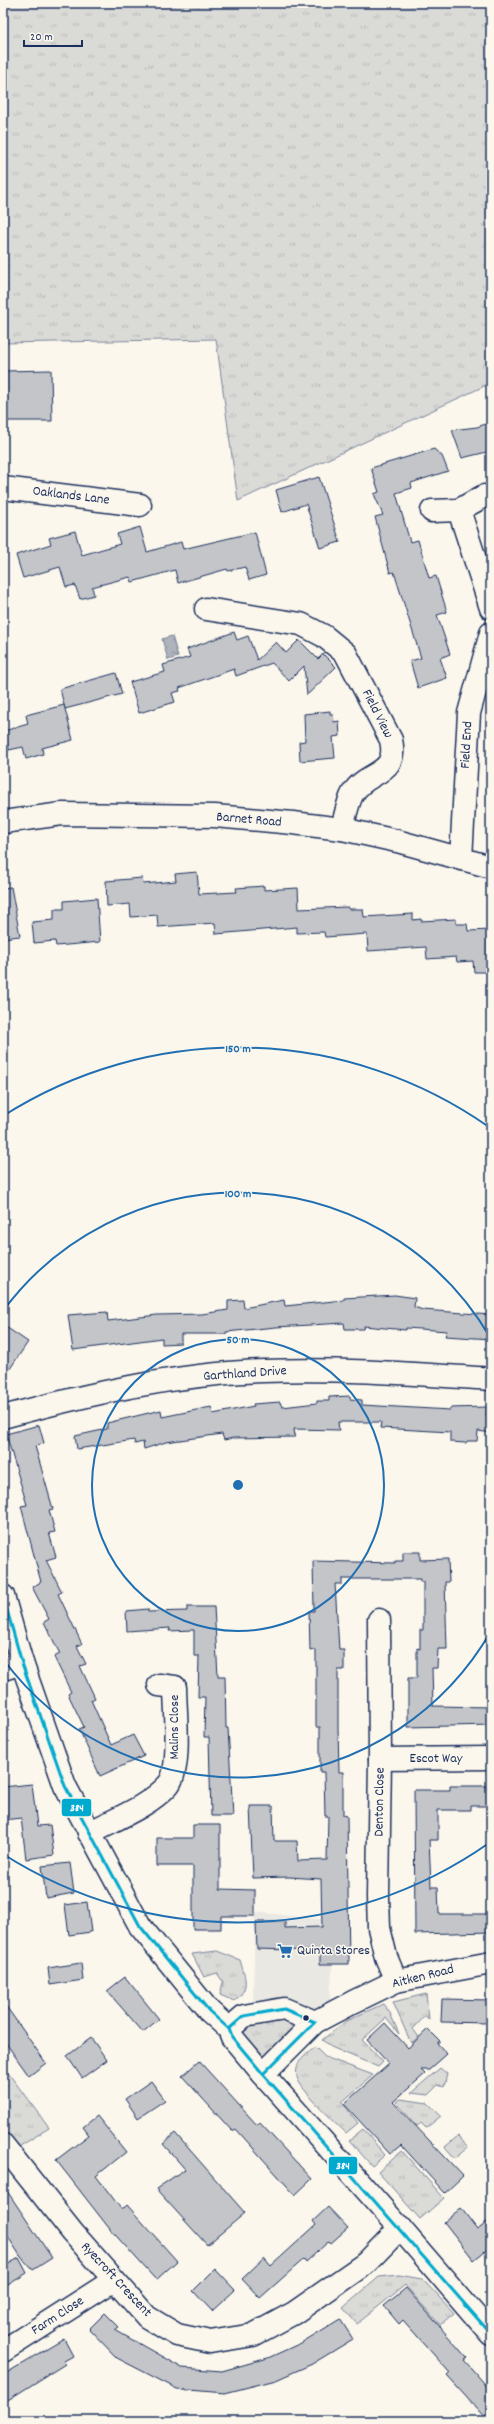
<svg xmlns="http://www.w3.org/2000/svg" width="494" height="2424" font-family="Dekko,sans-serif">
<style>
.built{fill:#eae8e2}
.grass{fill:url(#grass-tufts);stroke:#7a849a}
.water{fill:url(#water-ripples);stroke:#747e96}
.building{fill:#c3c5c9;stroke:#1b2f5e}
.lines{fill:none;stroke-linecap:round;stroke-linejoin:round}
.minor-casing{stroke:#1b2f5e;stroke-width:25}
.major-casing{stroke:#1b2f5e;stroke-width:25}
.minor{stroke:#fbf7ec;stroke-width:22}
.major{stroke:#fbf7ec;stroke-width:22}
.bus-1-casing{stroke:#fbf7ec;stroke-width:6}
.bus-1{stroke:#00a9ce;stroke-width:3}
.ring{fill:none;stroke:#1f6fb2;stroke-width:2}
.bus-dot{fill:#1b2f5e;stroke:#fbf7ec;stroke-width:1.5}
.labels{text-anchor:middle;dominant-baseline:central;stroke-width:3;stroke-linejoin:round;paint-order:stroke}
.street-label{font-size:14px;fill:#1b2f5e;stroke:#fbf7ec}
.poi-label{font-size:14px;fill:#1b2f5e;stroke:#fbf7ec;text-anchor:start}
.centre{fill:#1f6fb2;stroke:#fbf7ec;stroke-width:2}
.ring-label{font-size:12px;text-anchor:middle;font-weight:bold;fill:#1f6fb2;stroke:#fbf7ec;stroke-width:3;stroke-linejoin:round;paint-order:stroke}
.line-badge{stroke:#fbf7ec;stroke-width:1.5}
.badge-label{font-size:11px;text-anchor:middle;font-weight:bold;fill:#fff}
</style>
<defs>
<pattern id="grass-tufts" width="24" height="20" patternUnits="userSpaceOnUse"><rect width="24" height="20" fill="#dadad7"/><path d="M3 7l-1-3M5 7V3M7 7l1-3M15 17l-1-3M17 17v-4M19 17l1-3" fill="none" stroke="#babbbb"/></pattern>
<pattern id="water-ripples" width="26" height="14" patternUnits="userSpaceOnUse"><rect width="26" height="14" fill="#afb3bb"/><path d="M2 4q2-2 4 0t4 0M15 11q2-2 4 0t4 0" fill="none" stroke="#8e929b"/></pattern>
</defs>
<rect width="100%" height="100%" fill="#fbf7ec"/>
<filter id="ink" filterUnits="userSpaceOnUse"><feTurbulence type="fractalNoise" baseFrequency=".025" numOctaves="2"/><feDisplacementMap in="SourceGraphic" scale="8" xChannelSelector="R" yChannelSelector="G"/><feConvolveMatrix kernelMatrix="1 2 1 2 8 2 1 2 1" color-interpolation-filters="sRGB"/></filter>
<g filter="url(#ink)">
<path class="built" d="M255,1912L336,1921L329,2010L253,2001Z"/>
<g class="grass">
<path d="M3,3H491V383L238,501L216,339L3,343Z"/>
<path d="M217,1951L240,1960C245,1978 251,1988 234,2001L220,1995L223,1982L217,1973L204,1977L192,1954Z"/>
<path d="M426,1994L429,2019L425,2016L413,2029L419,2037L411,2043L393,2002Z"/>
<path d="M383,2004L390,2013L399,2034L386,2018L362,2040L383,2062L378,2067L331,2047L322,2040L346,2021Z"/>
<path d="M284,2009L315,2022L266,2072L229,2029Z"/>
<path d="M315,2047L325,2057L373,2075L342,2102L358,2123L346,2133C334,2121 307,2096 299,2082C291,2067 303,2054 315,2047Z"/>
<path d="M3,2066L49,2128L9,2153L3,2145Z"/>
<path d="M440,2068L447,2074L444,2087L438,2085L428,2095L411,2093Z"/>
<path d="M401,2099L428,2103L441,2116L426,2128L421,2123L417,2126L396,2102Z"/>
<path d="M363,2129L385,2155L372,2166L349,2140Z"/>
<path d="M458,2136L468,2147L455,2158L445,2147Z"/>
<path d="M402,2151L444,2198L420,2219L378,2172Z"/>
<path d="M399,2275L422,2279L454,2313L440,2325L405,2285L357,2324L343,2308L379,2277Z"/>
</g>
<path class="water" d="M172,636L178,657L168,660L162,639Z"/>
<g class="building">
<path d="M51,370L52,421H3V371Z"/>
<path d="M491,422V451L462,458L452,430L477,427Z"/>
<path d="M434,449L442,456L448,471L411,483L412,488L396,493L410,542L418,540L429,578L436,576L447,612L437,615L450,654L440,658L447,678L418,688L410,661L421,658L394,572L390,573L375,517L383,515L374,494L379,492L371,468Z"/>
<path d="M319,477L340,542L320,548L306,504L282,512L276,490Z"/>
<path d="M140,527L147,552L181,542L183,549L255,532L266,575L249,580L245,567L228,571L227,569L178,583L175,570L132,582L130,577L92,587L94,595L80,599L75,585L66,587L60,567L23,578L16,555L51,544L49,538L75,531L82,555L120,544L117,534Z"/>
<path d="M234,632L237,640L248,636L257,660L276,642L286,653L299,640L318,659L323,654L336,667L307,695L304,666L289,681L272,663L236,676L234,669L179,688L180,691L172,693L175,702L139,713L130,682L165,672L163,665L190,657L187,649Z"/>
<path d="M116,673L122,694L65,709L60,689Z"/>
<path d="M64,705L73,740L42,748L43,754L26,759L23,747L9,750L4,731L28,724L26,715Z"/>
<path d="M330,711V714H333L334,722L339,721L340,736L333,737L335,758L300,761L299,742L305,741L304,714Z"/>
<path d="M197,872L199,894L237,892L236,888L264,886V890L298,888L299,909L348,907V909H363L364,917L413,914V920L421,919V921L456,919V924H467L468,931L491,930V972H474L473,961L457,962L456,957L427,959L426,947L368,951L367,934L325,937L324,932L297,933V927L216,934L215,923L158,927L157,915L131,917L130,904L107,906L106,881L142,878L143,884L176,881L175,874Z"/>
<path d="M11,887L20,936L3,938V888Z"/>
<path d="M97,898L100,942L56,946L55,941L34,943L32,922L54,920V909H64V901Z"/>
<path d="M395,1295L415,1298L414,1307L423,1310L491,1315V1339L445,1336L447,1331L406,1328V1330L364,1326L363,1329H345L344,1323L276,1327L226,1332V1334H181V1343L162,1344V1338L73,1350L68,1315L107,1312L108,1321L157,1315L202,1314L228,1310V1301L243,1300L244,1308L284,1300L285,1306L344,1300V1298Z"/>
<path d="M3,1325L28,1342L3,1379Z"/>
<path d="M350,1396V1399L362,1400V1405L450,1410V1408L487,1407L486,1417H491V1433L478,1431L477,1441H467L466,1443L450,1442V1432L380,1428L381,1422H338L339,1430L294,1429L295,1437L233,1438L224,1440L222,1434L166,1442L144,1449L143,1442L135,1444L134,1440L77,1449L75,1436L107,1429V1423L161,1410L162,1417L211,1407L213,1414L254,1406L253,1404L280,1402L282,1407L317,1403V1401H329V1397Z"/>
<path d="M39,1425L44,1443L35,1446L53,1509L49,1510L55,1532L49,1533L56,1557L46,1560L62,1592L58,1594L82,1644L77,1646L86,1664L80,1666L95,1698L91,1700L111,1745L133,1735L144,1756L100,1776L79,1729L84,1727L68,1694L71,1692L54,1657L60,1654L44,1622L49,1619L32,1587L41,1582L21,1506L27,1505L6,1434Z"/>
<path d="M403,1552H420V1560L448,1559L449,1582H445L447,1649H438L437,1668H432L433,1706L491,1707V1725L408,1727V1678H417V1648L420,1649V1630H423V1582H420V1579H342V1584H335L339,1650H344V1670H338V1727L339,1772H343V1815L347,1816L349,1964H320V1951L257,1949L256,1922H285V1928L322,1927L321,1879L289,1877L253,1878L250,1806H273L274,1841H297L298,1861L327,1860L328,1816H325L324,1772H320V1727H316V1650L310,1651L309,1611H314L313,1561L395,1563V1561H403Z"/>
<path d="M187,1607H214L218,1676H225L226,1728H228L233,1816H211L209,1737H204L205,1697H198L199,1656H194V1630L169,1631L170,1628L127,1631L126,1611L148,1609V1612L187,1611Z"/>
<path d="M32,1784L37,1826L50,1825L54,1855L26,1859L21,1818L3,1820V1787Z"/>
<path d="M450,1786H491V1806H471V1810H438V1840H429L431,1887H438L439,1914H491V1932L415,1934L414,1790H450Z"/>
<path d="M193,1825H220V1889L255,1890V1916H221V1929H193V1866H157V1838H193Z"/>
<path d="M70,1863L74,1893L46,1898L42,1866Z"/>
<path d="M87,1902L91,1932L69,1935L65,1905Z"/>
<path d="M81,1963L83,1980L50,1985L48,1968Z"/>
<path d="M125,1977L159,2019L143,2032L107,1991Z"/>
<path d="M442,1999L491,2000V2016H487V2023L441,2022Z"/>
<path d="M3,2002L46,2063L29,2076L3,2039Z"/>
<path d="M385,2023L408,2048L428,2029L440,2041L437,2043L447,2054L429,2070H421L425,2074L393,2102L463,2176L445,2193L401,2145L390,2154L344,2104L389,2064L367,2040Z"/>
<path d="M91,2038L107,2060L82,2078L67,2056Z"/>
<path d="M199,2061L257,2125L260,2123L312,2179L295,2195L236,2129L232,2131L182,2076Z"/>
<path d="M151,2081L165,2100L138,2118L125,2099Z"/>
<path d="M97,2116L126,2152L96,2176L122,2210L127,2205L177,2261L156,2280L109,2228L56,2160L89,2135L83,2127Z"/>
<path d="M175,2133L245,2213L207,2245L156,2189L185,2169L163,2144Z"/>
<path d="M3,2185L52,2258L33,2270L21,2257L3,2229Z"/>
<path d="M328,2207L348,2228L331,2243L329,2241L306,2262L304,2259L260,2298L242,2279L264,2258L271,2266L316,2225L313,2221Z"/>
<path d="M461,2208L477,2229L491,2219V2246L474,2260L444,2222Z"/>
<path d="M19,2258L27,2273L3,2288V2267Z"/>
<path d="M215,2269L235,2290L212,2311L193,2291Z"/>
<path d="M406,2288L467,2358L464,2360L491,2391V2421H488L447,2376L450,2373L403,2320L399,2324L384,2306Z"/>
<path d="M105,2313L119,2327L115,2330L182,2368L222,2371L268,2358L301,2343L340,2319L353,2339L312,2364L276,2380L225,2393L177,2389L117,2358L89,2329Z"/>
<path d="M64,2339L73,2356L64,2361L65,2364L3,2403V2375Z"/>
</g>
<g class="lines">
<defs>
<g id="minor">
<path d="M3,488L140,505"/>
<path d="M459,510L491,608"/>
<path d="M432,511L459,510L484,496"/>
<path d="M206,609L301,624L324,636L346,654L391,740C399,776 367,770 353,793C347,803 345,818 342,829"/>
<path d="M461,859L469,713L491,633"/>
<path d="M3,1417C88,1394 176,1374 264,1371C340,1368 416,1374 491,1379"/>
<path d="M3,1596L22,1663L65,1786L140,1926L209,2011L229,2029L232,2037L263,2074L400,2228L491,2334"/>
<path d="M379,1620L380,1759L378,1897L379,1928L386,1957L396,1981"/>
<path d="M3,1669L22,1663"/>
<path d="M380,1759L491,1758"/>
<path d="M89,1833C115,1819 148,1807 168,1785C182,1770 175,1709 175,1687L159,1685"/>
<path d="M229,2029L244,2016L284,2009L315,2022"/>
<path d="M263,2074L315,2022L353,2002L396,1981L491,1963"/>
<path d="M3,2145L73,2233L147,2317L177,2335L210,2342L253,2335L294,2313L366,2263L400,2228"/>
<path d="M3,2351L114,2280"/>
</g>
<path id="major" d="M3,822L62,814L215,816L293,823L342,829L397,841L491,867"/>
</defs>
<use href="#minor" class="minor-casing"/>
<use href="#major" class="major-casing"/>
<use href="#minor" class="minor"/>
<use href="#major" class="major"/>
<defs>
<g id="bus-1">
<path d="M3,1596L22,1663L65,1786L140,1926L209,2011L229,2029L232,2037L263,2074L491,2334"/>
<path d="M229,2029L244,2016L284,2009L315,2022L263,2074"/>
</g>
</defs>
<use href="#bus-1" class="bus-1-casing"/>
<use href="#bus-1" class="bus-1"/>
</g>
</g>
<g class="ring">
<circle cx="238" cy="1485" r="146"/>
<path d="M491 1631A292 292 0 0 1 3 1659M3 1311A292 292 0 0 1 491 1339"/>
<path d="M489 1843A437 437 0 0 1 3 1854M3 1116A437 437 0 0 1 489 1127"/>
</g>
<defs>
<symbol id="supermarket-bare" viewBox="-9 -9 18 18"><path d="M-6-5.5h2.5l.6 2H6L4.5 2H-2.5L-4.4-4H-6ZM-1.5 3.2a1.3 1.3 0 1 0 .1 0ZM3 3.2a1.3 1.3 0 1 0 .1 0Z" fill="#1f6fb2" stroke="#fbf7ec" stroke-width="2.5" paint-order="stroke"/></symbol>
</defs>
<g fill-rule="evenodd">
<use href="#supermarket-bare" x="274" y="1940" width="22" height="22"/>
</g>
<circle class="bus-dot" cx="306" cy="2018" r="3.5"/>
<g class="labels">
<g class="street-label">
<text transform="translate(71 496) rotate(7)">Oaklands Lane</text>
<text transform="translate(377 714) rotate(63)">Field View</text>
<text transform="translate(467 745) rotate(-87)">Field End</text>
<text transform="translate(249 820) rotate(5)">Barnet Road</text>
<text transform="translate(245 1374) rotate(-4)">Garthland Drive</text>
<text transform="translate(175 1727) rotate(-90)">Malins Close</text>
<text x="436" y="1759">Escot Way</text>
<text transform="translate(380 1802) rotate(-89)">Denton Close</text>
<text transform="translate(423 1977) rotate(-14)">Aitken Road</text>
<text transform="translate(116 2280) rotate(47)">Ryecroft Crescent</text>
<text transform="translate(58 2316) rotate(-33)">Farm Close</text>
</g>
<g class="poi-label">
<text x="297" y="1951">Quinta Stores</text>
</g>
</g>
<circle cx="238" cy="1485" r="6" class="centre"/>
<g class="ring-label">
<text x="238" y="1052">150 m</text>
<text x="238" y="1197">100 m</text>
<text x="238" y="1343">50 m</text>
</g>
<g class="line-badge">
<rect x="61" y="1798" width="31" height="19" rx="4" fill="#00a9ce"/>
<rect x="328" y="2156" width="30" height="19" rx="4" fill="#00a9ce"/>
</g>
<g class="badge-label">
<text x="77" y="1811">384</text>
<text x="343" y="2169">384</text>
</g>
<rect width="494" height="2424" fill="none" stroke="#fbf7ec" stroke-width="16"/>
<rect x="8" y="8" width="478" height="2408" fill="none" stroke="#1b2f5e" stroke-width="1.5" filter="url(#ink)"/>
<path d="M24 40v6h58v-6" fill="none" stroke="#1b2f5e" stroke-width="2"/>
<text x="30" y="40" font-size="12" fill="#1b2f5e" stroke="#fbf7ec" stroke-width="3" paint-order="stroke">20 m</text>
</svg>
